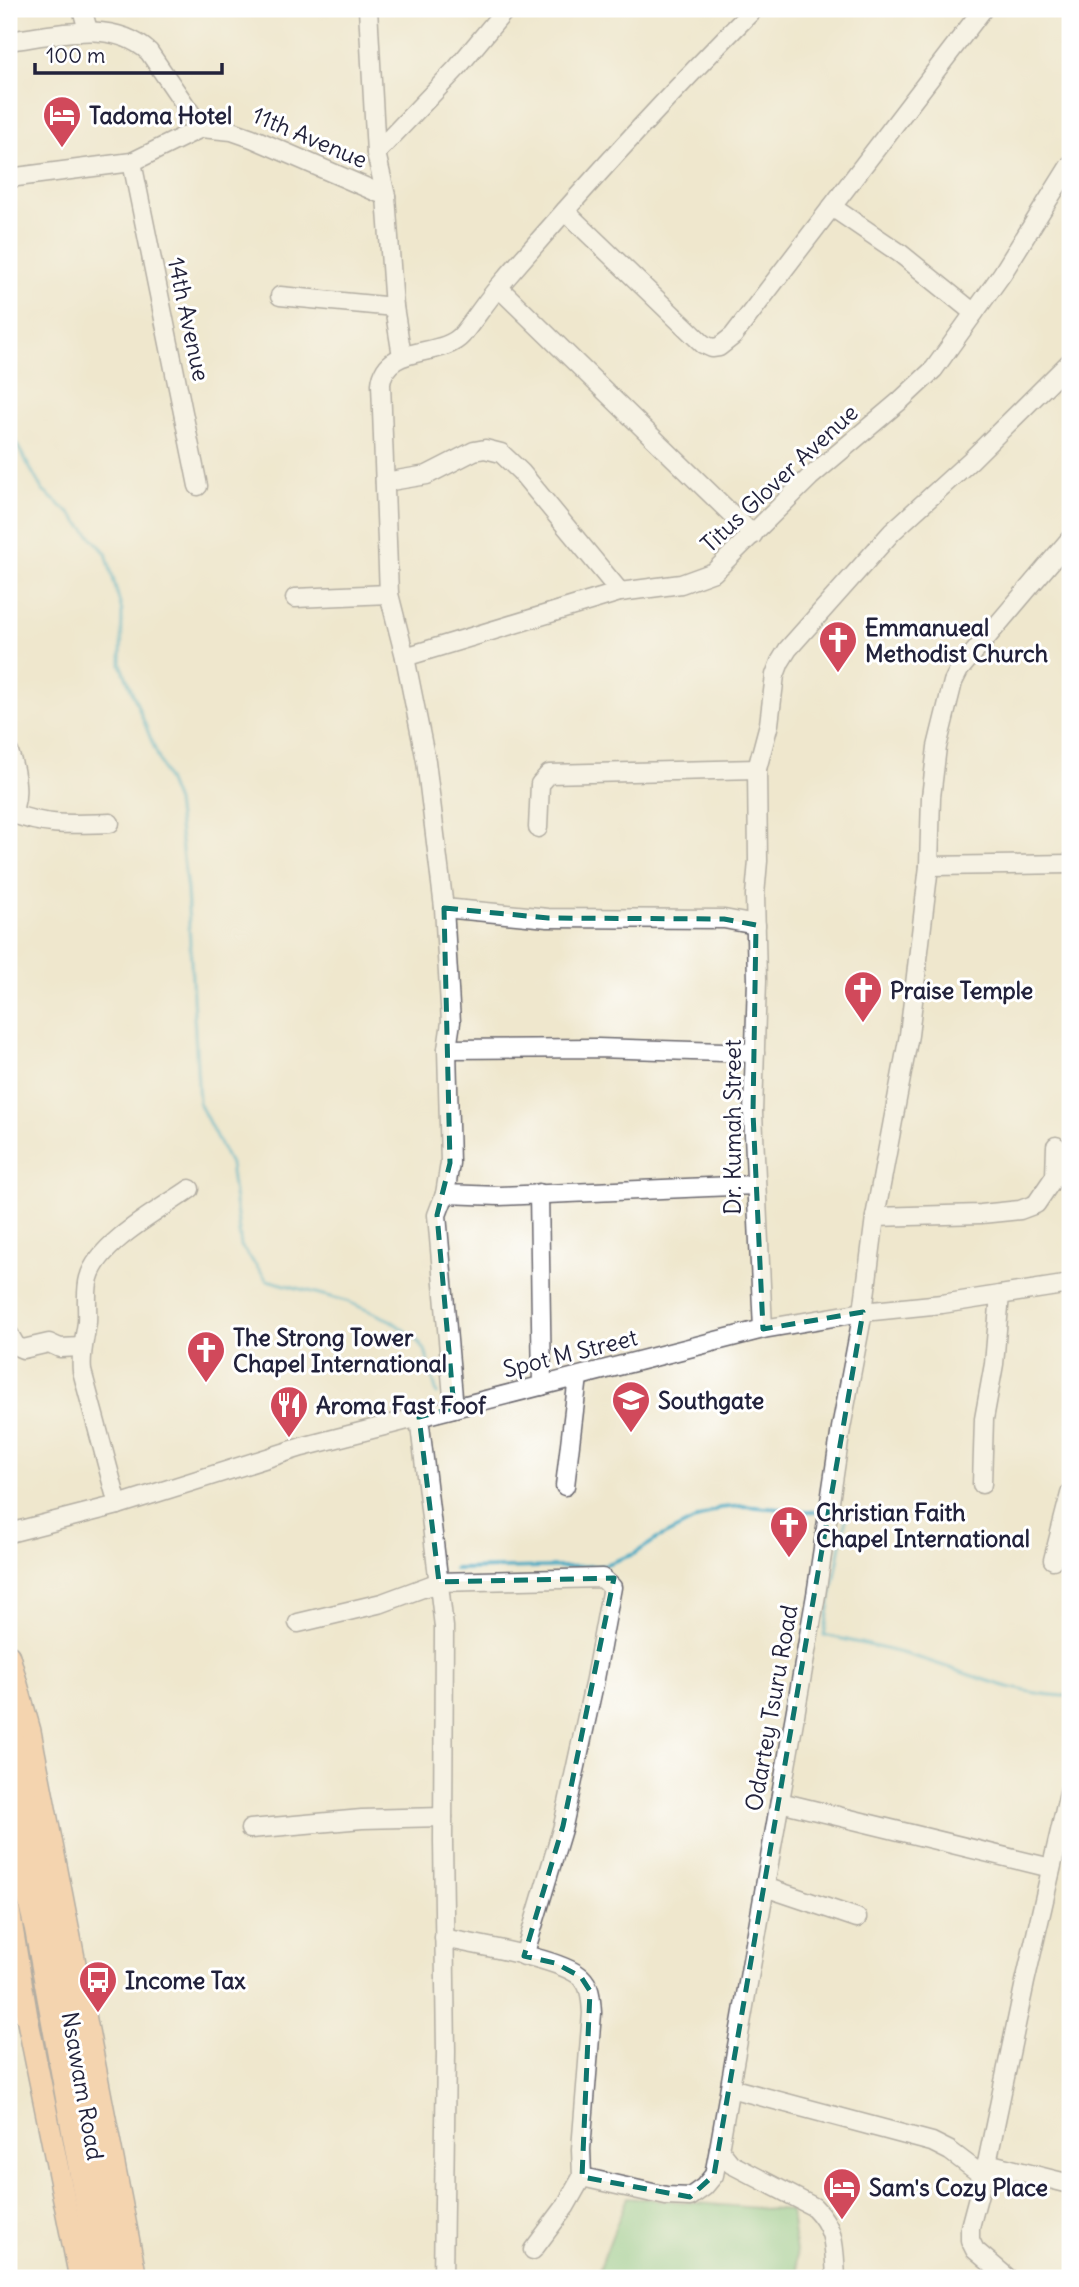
<svg xmlns="http://www.w3.org/2000/svg" width="1079" height="2287" font-family="Delius,sans-serif">
<style>
.green{fill:#7dca88;stroke:#507662;stroke-width:2}
.lines{fill:none;stroke-linecap:round;stroke-linejoin:round}
.stream{stroke:#43a9c3;stroke-width:3.5}
.minor-casing{stroke:#6a676e;stroke-width:21}
.major-casing{stroke:#6a676e;stroke-width:24}
.highway-casing{stroke:#6a676e;stroke-width:28}
.minor{stroke:#fff;stroke-width:18}
.major{stroke:#fabc8b;stroke-width:21}
.highway{stroke:#fabc8b;stroke-width:24}
.marked{fill:none;stroke:#0f766e;stroke-width:5;stroke-dasharray:14 9;stroke-linejoin:round}
.labels{text-anchor:middle;dominant-baseline:central;stroke-width:6;stroke-linejoin:round;paint-order:stroke}
.poi-label{font-size:23px;font-weight:bold;fill:#22223b;stroke:#fff;text-anchor:start}
.street-label{font-size:23px;fill:#22223b;stroke:#fff}
</style>
<rect width="100%" height="100%" fill="#fff"/>
<filter id="ink" filterUnits="userSpaceOnUse"><feTurbulence type="fractalNoise" baseFrequency=".0143" numOctaves="2"/><feDisplacementMap in="SourceGraphic" scale="14" xChannelSelector="R" yChannelSelector="G"/><feConvolveMatrix kernelMatrix="1 2 1 2 8 2 1 2 1" color-interpolation-filters="sRGB"/></filter>
<filter id="wash" filterUnits="userSpaceOnUse"><feTurbulence type="fractalNoise" baseFrequency=".00686" numOctaves="4" result="noise"/><feDisplacementMap in="SourceGraphic" scale="28" xChannelSelector="R" yChannelSelector="G"/><feGaussianBlur stdDeviation="1.57" result="paint"/><feColorMatrix in="noise" values="0 0 0 0 0 0 0 0 0 0 0 0 0 0 0 0 0 1.4 0 .05"/><feComposite in="paint" operator="in"/></filter>
<g filter="url(#wash)">
<rect width="100%" height="100%" fill="#efe7cd"/>
<path class="green" d="M627,2197L791,2211L799,2278H596Z"/>
<g class="lines">
<g class="stream">
<path d="M9,431L43,491L72,515L106,553L122,611L121,664L176,802L187,890L199,1103L230,1164L241,1246L267,1280L346,1301L390,1320L414,1337L425,1350L437,1394"/>
<path d="M875,1517L847,1513L824,1635C856,1642 888,1649 919,1658C969,1673 1017,1696 1070,1696"/>
<path d="M455,1569L601,1566L634,1554L657,1539L719,1508L743,1506L819,1512"/>
</g>
</g>
</g>
<g filter="url(#ink)">
<g class="lines">
<defs>
<g id="minor">
<path d="M82,9L88,30"/>
<path d="M368,9L376,153L386,196L394,307L402,356"/>
<path d="M754,9C666,97 582,190 501,284C487,300 475,319 462,335C441,359 385,343 381,384L389,594L405,657L426,761L444,908L451,1022L447,1049L450,1163L445,1194L499,1196L755,1185"/>
<path d="M9,41C54,35 112,18 149,52L201,128L232,131L252,138L386,196"/>
<path d="M376,153L457,68L506,9"/>
<path d="M132,162L198,486"/>
<path d="M9,178L132,162L201,128"/>
<path d="M832,207L901,254L974,313"/>
<path d="M565,211L703,344L712,348L719,347L733,336L983,9"/>
<path d="M498,287L753,535"/>
<path d="M280,296L394,307"/>
<path d="M385,482L427,475L474,451L485,449L501,453L521,472L620,592"/>
<path d="M295,598L389,594"/>
<path d="M405,657L620,592L681,584L714,572L810,477L901,400L934,369L1002,274L1070,165"/>
<path d="M9,752C15,769 22,801 9,815"/>
<path d="M11,813C47,827 73,824 110,823"/>
<path d="M538,828L540,784L549,774L757,769"/>
<path d="M929,866L1070,864"/>
<path d="M444,908L548,918L724,919L756,925"/>
<path d="M447,1049L597,1048L755,1053"/>
<path d="M539,1193L542,1386"/>
<path d="M445,1194L437,1215L454,1408"/>
<path d="M875,1217L981,1214L1020,1210L1036,1204L1055,1176L1056,1146"/>
<path d="M763,1329L753,1113L757,980L755,895L758,861L757,769L769,724L775,675L780,662L788,649L892,532L971,460L1070,362"/>
<path d="M9,1334L16,1346L23,1349L49,1343L60,1348L82,1347"/>
<path d="M419,1417L444,1627L443,1841L446,2051L443,2278"/>
<path d="M982,1484L984,1419L994,1364L1000,1295"/>
<path d="M565,1486L578,1377"/>
<path d="M118,1505L82,1371C80,1353 85,1339 87,1322C88,1307 85,1292 89,1278C98,1243 160,1210 190,1189"/>
<path d="M9,1533L118,1505L302,1447L763,1329L863,1312L942,1304L1070,1284"/>
<path d="M1053,1560L1070,1494"/>
<path d="M298,1623L382,1603L439,1582L602,1578L612,1587L594,1684L563,1826L524,1956"/>
<path d="M780,1802L1051,1868"/>
<path d="M250,1829L362,1819L443,1817"/>
<path d="M765,1887L857,1918"/>
<path d="M444,1938C475,1945 560,1958 581,1977C591,1986 591,2000 592,2013L581,2149L582,2177L565,2207L533,2250"/>
<path d="M9,2003L27,2017"/>
<path d="M730,2088L932,2142L950,2151L983,2176"/>
<path d="M987,2163L1070,2184"/>
<path d="M582,2177L666,2196L690,2197L704,2187L714,2175L719,2149"/>
<path d="M836,2278C834,2248 836,2229 814,2207L731,2164L719,2149L816,1595L841,1428L863,1312L875,1217L909,1035L929,866L931,797L937,747L953,682L959,670L1070,539"/>
<path d="M1008,2278L975,2250L970,2240V2227L987,2163L1025,1982L1070,1788"/>
</g>
<g id="major">
<path d="M9,1656L30,1731L136,2278"/>
<path d="M9,1910L27,2017L80,2278"/>
</g>
<g id="highway">
<path d="M9,1731L50,1907L118,2278"/>
<path d="M9,1810L37,1929L101,2278"/>
</g>
</defs>
<use href="#minor" class="minor-casing"/>
<use href="#major" class="major-casing"/>
<use href="#highway" class="highway-casing"/>
<use href="#minor" class="minor"/>
<use href="#major" class="major"/>
<use href="#highway" class="highway"/>
</g>
</g>
<path d="M0 0H1079V2287H0ZM444,908L548,918L724,919L756,925L753,1113L763,1329L863,1312L714,2175L690,2197L582,2177L590,1991L581,1977L555,1963L524,1956L563,1826L614,1578L439,1582L419,1417L454,1408L437,1215L450,1163Z" fill="#efe7cd" fill-opacity=".55" fill-rule="evenodd"/>
<path class="marked" d="M444,908L548,918L724,919L756,925L753,1113L763,1329L863,1312L714,2175L690,2197L582,2177L590,1991L581,1977L555,1963L524,1956L563,1826L614,1578L439,1582L419,1417L454,1408L437,1215L450,1163Z"/>
<defs>
<symbol id="hotel-pin" viewBox="-11 -11 22 30"><path d="M0 17L-7.5 6A9.5 9.5 0 1 1 7.5 6Z" fill="#d1495b" stroke="#fff"/><path d="M-6-4.5h1.5V1H6V5H4.5V3h-9V5H-6ZM-4 0a1.8 1.8 0 1 1 3.6 0ZM.5 0V-2.5h3Q6-2.5 6 0Z" fill="#fff"/></symbol>
<symbol id="church-pin" viewBox="-11 -11 22 30"><path d="M0 17L-7.5 6A9.5 9.5 0 1 1 7.5 6Z" fill="#d1495b" stroke="#fff"/><path d="M-1.2-6h2.4v3.5h3.3v2.4h-3.3V6h-2.4V-.1h-3.3v-2.4h3.3Z" fill="#fff"/></symbol>
<symbol id="school-pin" viewBox="-11 -11 22 30"><path d="M0 17L-7.5 6A9.5 9.5 0 1 1 7.5 6Z" fill="#d1495b" stroke="#fff"/><path d="M0-5L7-2L0 1L-7-2ZM-4 1L0 2.5L4 1V4Q0 6-4 4Z" fill="#fff"/></symbol>
<symbol id="restaurant-pin" viewBox="-11 -11 22 30"><path d="M0 17L-7.5 6A9.5 9.5 0 1 1 7.5 6Z" fill="#d1495b" stroke="#fff"/><path d="M-5-6h1v4h1v-4h1v4h1v-4h1v5L-1.5 .5V6h-2V.5L-5-1ZM5-6V6H3V1.5H1.5Q1.5-4 5-6Z" fill="#fff"/></symbol>
<symbol id="bus-pin" viewBox="-11 -11 22 30"><path d="M0 17L-7.5 6A9.5 9.5 0 1 1 7.5 6Z" fill="#d1495b" stroke="#fff"/><path d="M-5-6H5V4H4V6H2V4H-2V6H-4V4H-5ZM-3.5-4V0h7V-4ZM-3.5 1.2v1.5H-2V1.2ZM2 1.2v1.5H3.5V1.2Z" fill="#fff"/></symbol>
</defs>
<g fill-rule="evenodd">
<use href="#hotel-pin" x="40" y="93" width="44" height="60"/>
<use href="#church-pin" x="816" y="618" width="44" height="60"/>
<use href="#church-pin" x="841" y="968" width="44" height="60"/>
<use href="#church-pin" x="184" y="1328" width="44" height="60"/>
<use href="#school-pin" x="609" y="1378" width="44" height="60"/>
<use href="#restaurant-pin" x="267" y="1383" width="44" height="60"/>
<use href="#church-pin" x="767" y="1503" width="44" height="60"/>
<use href="#bus-pin" x="76" y="1958" width="44" height="60"/>
<use href="#hotel-pin" x="820" y="2165" width="44" height="60"/>
</g>
<g class="labels">
<g class="poi-label">
<text x="89" y="115">Tadoma Hotel</text>
<text x="865" y="627">Emmanueal<tspan x="865" dy="26">Methodist Church</tspan></text>
<text x="890" y="990">Praise Temple</text>
<text x="233" y="1337">The Strong Tower<tspan x="233" dy="26">Chapel International</tspan></text>
<text x="658" y="1400">Southgate</text>
<text x="316" y="1405">Aroma Fast Foof</text>
<text x="816" y="1512">Christian Faith<tspan x="816" dy="26">Chapel International</tspan></text>
<text x="125" y="1980">Income Tax</text>
<text x="869" y="2187">Sam's Cozy Place</text>
</g>
<g class="street-label">
<text transform="translate(310 137) rotate(23)">11th Avenue</text>
<text transform="translate(189 319) rotate(78)">14th Avenue</text>
<text transform="translate(779 478) rotate(-43)">Titus Glover Avenue</text>
<text transform="translate(732 1127) rotate(-90)">Dr. Kumah Street</text>
<text transform="translate(570 1353) rotate(-14)">Spot M Street</text>
<text transform="translate(771 1708) rotate(-80)">Odartey Tsuru Road</text>
<text transform="translate(83 2086) rotate(80)">Nsawam Road</text>
</g>
</g>
<rect width="1079" height="2287" fill="none" stroke="#fff" stroke-width="35"/>
<path d="M35 63v10h187v-10" fill="none" stroke="#22223b" stroke-width="3.5"/>
<text x="46" y="63" font-size="21" fill="#22223b" stroke="#ffffff" stroke-width="5" paint-order="stroke">100 m</text>
</svg>
